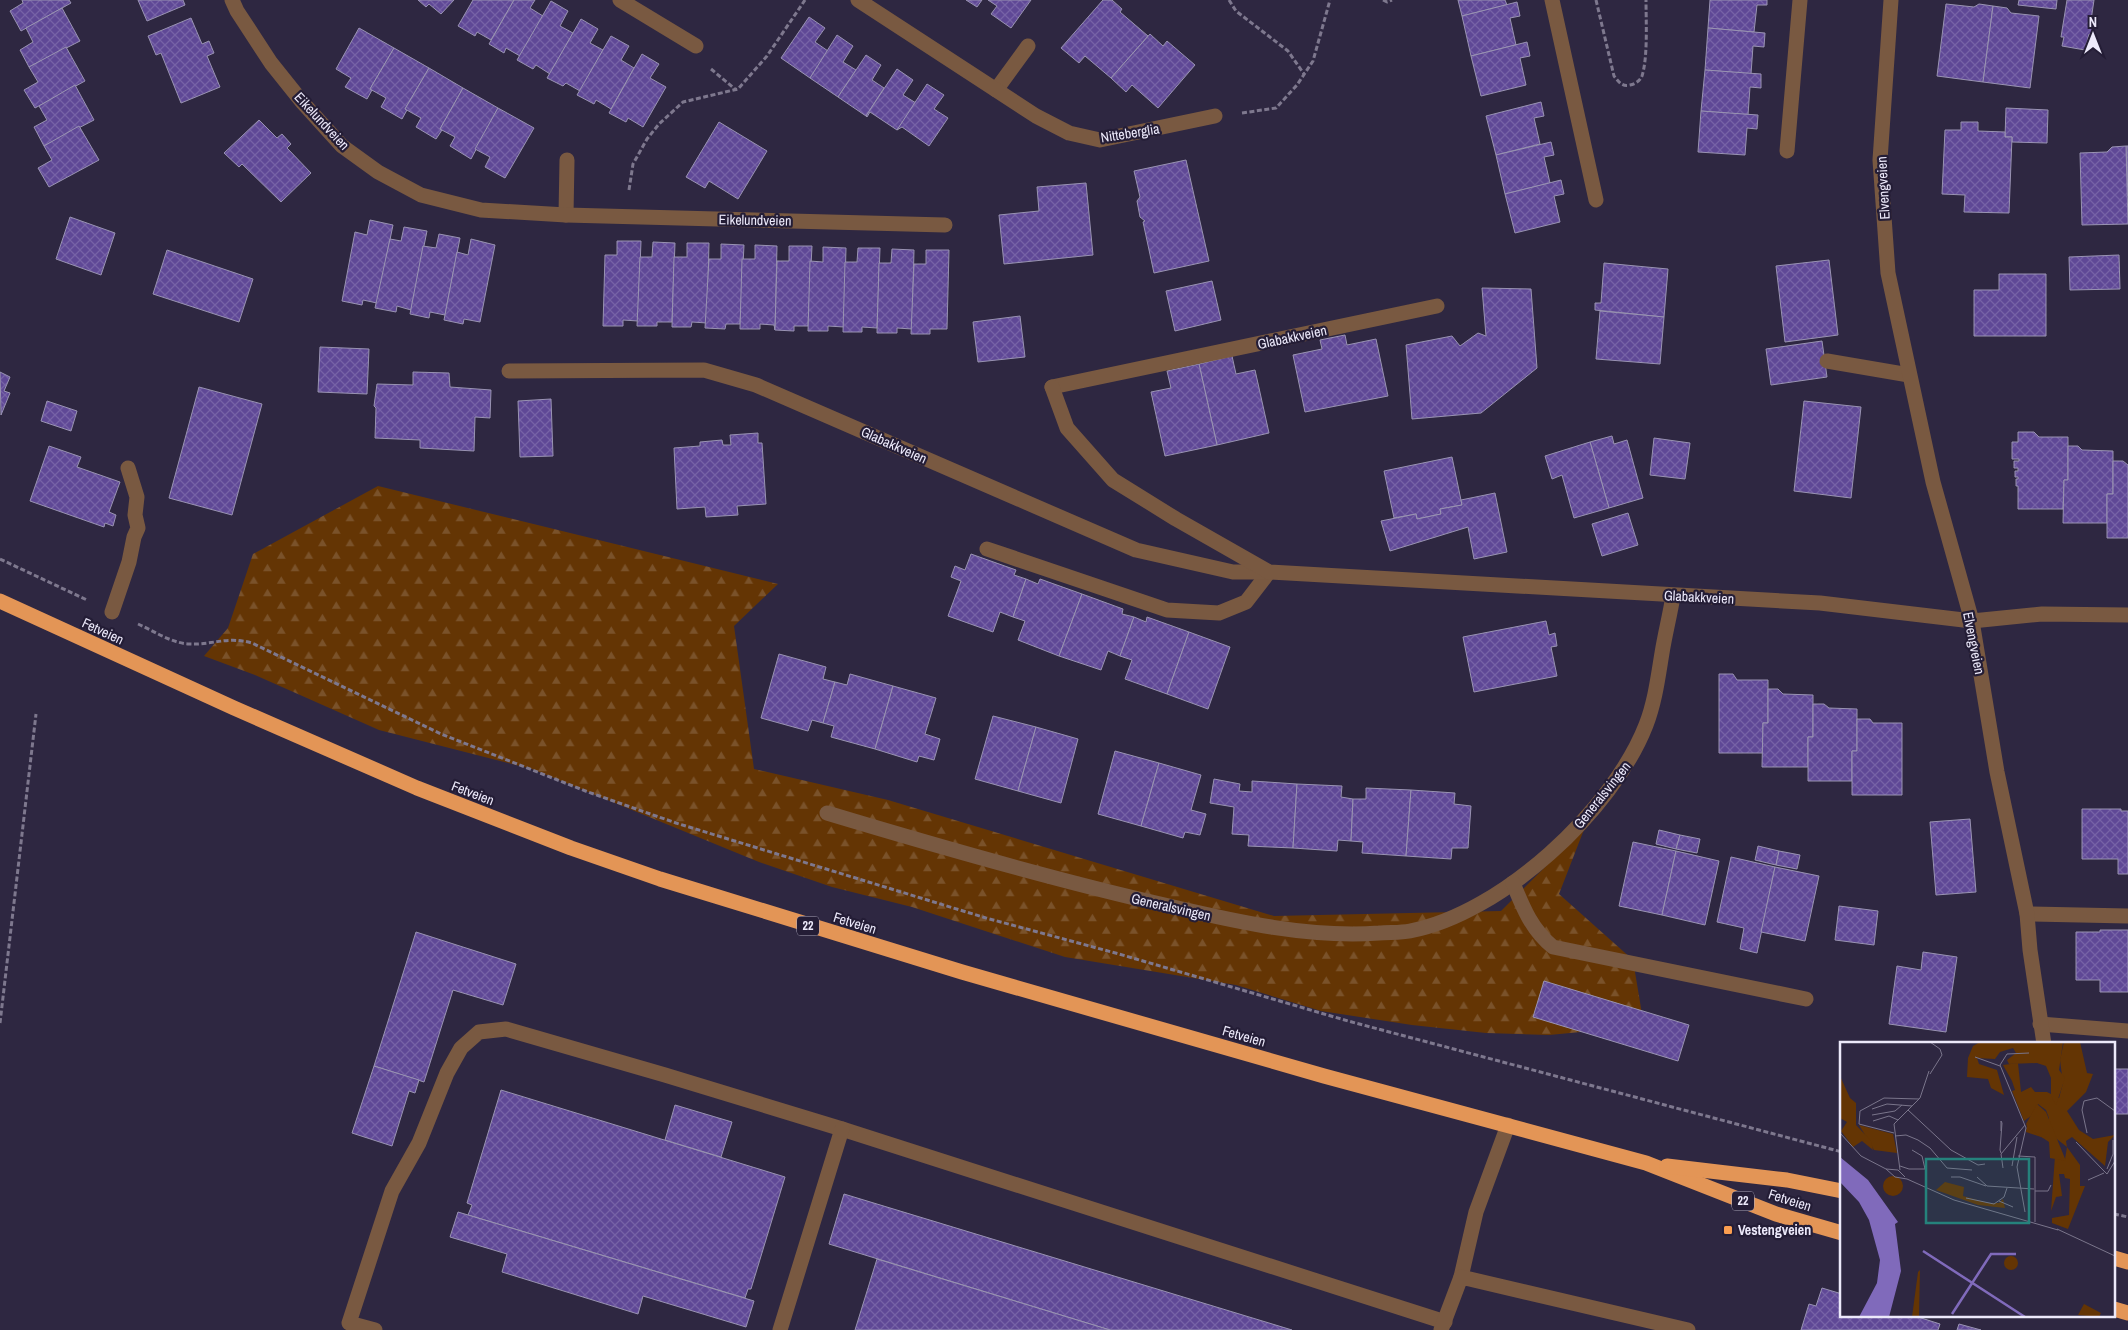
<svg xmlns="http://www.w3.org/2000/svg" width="2128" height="1330" font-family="'Archivo Narrow',sans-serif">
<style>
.forest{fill:url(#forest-firs)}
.building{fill:url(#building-cross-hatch);stroke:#9993b2}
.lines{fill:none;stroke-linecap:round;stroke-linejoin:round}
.path{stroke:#7e788e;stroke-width:3;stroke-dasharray:5 2.5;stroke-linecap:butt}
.lane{stroke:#795941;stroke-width:15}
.street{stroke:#795941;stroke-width:15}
.highway{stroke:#e39556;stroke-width:15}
.poi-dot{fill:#fb9e50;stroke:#241d36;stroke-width:2}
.labels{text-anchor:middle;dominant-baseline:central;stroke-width:4.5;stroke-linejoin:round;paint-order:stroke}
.shield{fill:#241d36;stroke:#b0acbf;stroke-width:1}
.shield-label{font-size:12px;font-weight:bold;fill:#ece9fa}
.street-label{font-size:14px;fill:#ece9fa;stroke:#241d36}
.poi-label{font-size:14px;font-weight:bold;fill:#ece9fa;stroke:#241d36;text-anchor:start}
.inset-river{fill:none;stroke:#806abb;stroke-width:2.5}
.inset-road{fill:none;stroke:#7a758b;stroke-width:1}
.view{fill:#25827c;fill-opacity:0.15;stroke:#25827c;stroke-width:2.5}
.inset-edge{fill:none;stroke:#ece9fa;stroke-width:2.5}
</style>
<defs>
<pattern id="forest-firs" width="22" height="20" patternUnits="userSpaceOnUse" patternTransform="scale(1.25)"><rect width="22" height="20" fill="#643504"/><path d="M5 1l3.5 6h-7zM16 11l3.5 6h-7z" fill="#7a522a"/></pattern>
<pattern id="building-cross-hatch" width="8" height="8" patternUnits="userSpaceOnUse" patternTransform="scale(1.25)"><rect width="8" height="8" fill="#5f4896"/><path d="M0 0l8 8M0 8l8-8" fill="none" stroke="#7662a6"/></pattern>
</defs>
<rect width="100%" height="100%" fill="#2e2741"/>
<path class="forest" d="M378,486L778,584L734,626L754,769L888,800L1274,916L1501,911L1585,827L1559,894L1633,960L1644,1026L1549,1035L1486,1033L1412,1025L1321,1011L1236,985L1065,957L912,907L832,887L759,862L532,769L379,730L255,675L204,656L228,628L253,554Z"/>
<g class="building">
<path d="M22,0H69L71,3L21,31L10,11L23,3Z"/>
<path d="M138,0H183L185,5L147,21Z"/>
<path d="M418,0H454L441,14L429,4L426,7Z"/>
<path d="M473,0H514L491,40L477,32L475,36L458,26Z"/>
<path d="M514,0H535L530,8L543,16L520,56L506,48L504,53L489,44Z"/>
<path d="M966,0H982L977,7Z"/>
<path d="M988,0H1031L1011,28L991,14L997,6Z"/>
<path d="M1103,0H1112L1122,9L1120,12L1148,36L1111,78L1085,56L1079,63L1061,48Z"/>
<path d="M1458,0H1505L1507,5L1462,16Z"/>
<path d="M1710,0H1767V5H1757L1754,32L1708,28Z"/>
<path d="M2019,0H2057L2056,9L2018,5Z"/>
<path d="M2067,0H2094L2090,27L2093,28L2092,35L2089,34L2085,50L2062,46L2064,37H2061Z"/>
<path d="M551,1L568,11L560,26L573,33L550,74L536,65L533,69L517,60Z"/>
<path d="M1517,2L1520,16L1510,18L1516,45L1471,56L1462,16Z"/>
<path d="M1946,4L1974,7L1979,4L1993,6L1983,82L1937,76Z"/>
<path d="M1993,6L2007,8L2011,13L2039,16L2030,88L1983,82Z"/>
<path d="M62,8L80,41L29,67L20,50L33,42L26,28Z"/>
<path d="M809,17L825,28L815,42L828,51L810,78L781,58Z"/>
<path d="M191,18L202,44L209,41L214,53L207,56L220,87L181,103L161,53L156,55L148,36Z"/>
<path d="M581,19L598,29L590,43L603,50L580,91L566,83L563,86L547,78Z"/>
<path d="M359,28L394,48L370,89L372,90L367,99L345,87L351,78L336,69Z"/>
<path d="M1708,28L1765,33L1764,47L1753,46L1751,74L1705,70Z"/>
<path d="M1150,34L1163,46L1167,41L1195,65L1158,108L1132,85L1126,92L1111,78Z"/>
<path d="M837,35L853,46L843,62L856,70L838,97L810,78Z"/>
<path d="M611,36L629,46L621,60L634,68L611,109L596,100L594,104L577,95Z"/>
<path d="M1527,42L1530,56L1520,58L1526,85L1481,96L1471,56Z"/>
<path d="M66,47L85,81L35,108L24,90L38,82L29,67Z"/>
<path d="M394,48L429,68L405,109L407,110L402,119L381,107L386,98L370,89Z"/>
<path d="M642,54L659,64L650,78L666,87L643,127L628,118L626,122L609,113Z"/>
<path d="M866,55L881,65L872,80L884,88L866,116L838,97Z"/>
<path d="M429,68L463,88L440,129L442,130L436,139L416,127L421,118L405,109Z"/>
<path d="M897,69L913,80L903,95L916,103L897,130L870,112L867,117L866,116Z"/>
<path d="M1705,70L1761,74V88L1750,87L1748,115L1701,111Z"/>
<path d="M927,84L944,95L934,109L948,118L929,146L902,127L897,130Z"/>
<path d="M75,85L94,120L44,146L34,127L47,120L39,106Z"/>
<path d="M463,88L498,108L471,159L450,146L455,137L440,129Z"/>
<path d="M1541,102L1544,116L1534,118L1540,144L1496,155L1486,116Z"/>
<path d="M498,108L534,128L505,178L485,167L490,157L475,149Z"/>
<path d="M2006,108L2048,110L2047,143L2012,142V137H2005Z"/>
<path d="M1701,111L1758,115L1757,129L1747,128L1745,155L1698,152Z"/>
<path d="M259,120L277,138L282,134L291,144L287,148L311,173L281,202L242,164L239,167L224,153Z"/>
<path d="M719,122L767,151L738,199L709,181L705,188L686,177Z"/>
<path d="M1961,122H1978V131L2005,132V137H2012L2009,213L1964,212L1965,195L1942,194L1945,130H1961Z"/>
<path d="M79,126L99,160L49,187L38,168L52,160L44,146Z"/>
<path d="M1551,142L1554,155L1544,157L1550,183L1505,194L1496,155Z"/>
<path d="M2126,146H2128V196Z"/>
<path d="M2126,146L2128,224L2082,225L2080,153L2107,152L2112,147Z"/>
<path d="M1186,160L1209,261L1154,273L1143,222L1145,221L1140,217L1137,201L1140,197L1134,171Z"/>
<path d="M1561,180L1564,194L1554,196L1560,222L1515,233L1505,194Z"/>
<path d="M1086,183L1093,255L1004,264L999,215L1039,211L1037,187Z"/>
<path d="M70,217L115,233L101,275L56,259Z"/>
<path d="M370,220L393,225L377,303L363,300L362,305L342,301L355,232L367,235Z"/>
<path d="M404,227L427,231L411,310L397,306L396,312L375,308L390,239L401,241Z"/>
<path d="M439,234L460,238L445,315L430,312L429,318L410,314L423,246L436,248Z"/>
<path d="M471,239L495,245L480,322L464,319L463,324L444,320L457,252L468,255Z"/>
<path d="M617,241H641L638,321L623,320V326H603L605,255H617Z"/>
<path d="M653,242L675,243L672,322H657V326H637L640,257H652Z"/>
<path d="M687,243H709L707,323L692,322L691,327H672L674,257H687Z"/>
<path d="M721,244L744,245L740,324H726L725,329L705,328L709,259H721Z"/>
<path d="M755,245L777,246L775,330L774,325L760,324V329H740L742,259H755Z"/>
<path d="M789,246H812L808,326H794V331L775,330L777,261H789Z"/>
<path d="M823,247L846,248L844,327L828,326V331H808L810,261L823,262Z"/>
<path d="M858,248H880L877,328L862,327V332H843L845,262H857Z"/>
<path d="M892,249L914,250L912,329L897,328V333H877L879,263H891Z"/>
<path d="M167,250L253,279L239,322L153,294Z"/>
<path d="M926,250H949L947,329H930V334H911L914,264H926Z"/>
<path d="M2119,255L2120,289L2070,290L2069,257Z"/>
<path d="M1829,260L1838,335L1785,342L1776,266Z"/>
<path d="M1604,263L1668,269L1664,317L1595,310V303H1601Z"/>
<path d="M1999,274H2046V336H1974V290H1999Z"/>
<path d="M1212,281L1221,320L1175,331L1166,291Z"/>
<path d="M1482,288L1531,289L1537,368L1481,413L1412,419L1406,345L1452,336L1460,346L1478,333L1486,336Z"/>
<path d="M1600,311L1664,317L1660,364L1596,359Z"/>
<path d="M1020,316L1025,357L978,362L973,322Z"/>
<path d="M1345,335L1347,345L1376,339L1388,396L1305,412L1293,355L1322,349L1320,340Z"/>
<path d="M1822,341L1827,377L1771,385L1766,349Z"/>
<path d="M320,347L369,349L367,394L318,392Z"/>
<path d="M1232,356L1236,374L1255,370L1269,433L1217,445L1199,364Z"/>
<path d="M1199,364L1217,445L1165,456L1151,392L1171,388L1167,371Z"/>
<path d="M0,372L10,377L4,391L10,393L1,415Z"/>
<path d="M413,372L449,373L450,387L491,390L490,418L475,417L474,451L420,448V440L375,438L376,408L374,406L377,384L413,385Z"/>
<path d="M199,387L262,404L232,515L169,498Z"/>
<path d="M551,399L553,456L520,457L518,401Z"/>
<path d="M47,401L77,411L71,431L41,421Z"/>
<path d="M1804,401L1861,407L1851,498L1794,491Z"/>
<path d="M2018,432H2034L2039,437H2068V480H2064L2063,509H2018V486H2016V479H2018V477H2015V471H2018V468H2014V461H2019V459H2012V442H2018Z"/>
<path d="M758,433V443H762L766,504L737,506L738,515L706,517L705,507L677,509L674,448L700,446V442L722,440L723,445H731L730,435Z"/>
<path d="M1612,436L1614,444L1627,440L1643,498L1609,508L1590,442Z"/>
<path d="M1654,438L1690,443L1685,479L1650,475Z"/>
<path d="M1590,442L1609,508L1574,518L1562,475L1552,479L1545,456Z"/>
<path d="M49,446L81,457L77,467L120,482L109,512L116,515L113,526L105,523L104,527L30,501Z"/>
<path d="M2068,446H2078L2082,450L2113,451V494H2107V523H2063L2064,480H2068Z"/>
<path d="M1452,457L1462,505L1440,509L1441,514L1417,519L1416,514L1394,518L1384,471Z"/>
<path d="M2113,461H2123L2128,465V538H2107V494H2113Z"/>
<path d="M1495,493L1507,552L1474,559L1468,527L1390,551L1381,521L1416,514L1417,519L1441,514L1440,509L1462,505L1461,500Z"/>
<path d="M1628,513L1638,545L1602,556L1592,524Z"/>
<path d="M971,554L1016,570L1014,575L1026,579L1013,617L1000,612L993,632L948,616L961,581L951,577L955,566L965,570Z"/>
<path d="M1026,579L1038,584L1040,579L1082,594L1059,656L1018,640L1025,621L1013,617Z"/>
<path d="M1082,594L1123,609L1122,614L1134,617L1120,656L1108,651L1101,670L1059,656Z"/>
<path d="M1134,617L1146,622L1147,617L1189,632L1167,694L1125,679L1132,660L1120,656Z"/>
<path d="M1546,621L1549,635L1555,633L1557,646L1551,647L1557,676L1474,692L1463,637Z"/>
<path d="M1189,632L1230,647L1208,709L1167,694Z"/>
<path d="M779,654L826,667L823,679L835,682L823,723L812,720L808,731L761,718Z"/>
<path d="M850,674L893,686L875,749L831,737L834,726L823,723L835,682L847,685Z"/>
<path d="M1719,674H1733L1737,680H1768V723H1763V753H1719Z"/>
<path d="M893,686L936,698L925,734L940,739L934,760L919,756L917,762L875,749Z"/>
<path d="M1768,689H1778L1783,694L1813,695V737H1808V767H1762L1763,723H1768Z"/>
<path d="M1813,704H1824L1829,708L1857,709V751H1852V781H1808V737H1813Z"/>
<path d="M993,716L1036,727L1018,791L975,779Z"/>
<path d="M1857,719H1870L1873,723H1902V795H1852V751H1857Z"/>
<path d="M1036,727L1078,739L1061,803L1018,791Z"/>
<path d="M1115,751L1159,763L1141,826L1098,814Z"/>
<path d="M1159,763L1201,775L1191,810L1206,814L1200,835L1185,832L1183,838L1141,826Z"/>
<path d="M1214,779L1240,784L1239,791L1252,792V781L1297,784L1293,848L1248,846L1249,835L1232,834L1234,807L1210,803Z"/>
<path d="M1297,784L1342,786L1341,797L1353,799L1351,841L1338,840L1337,851L1293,848Z"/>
<path d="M1366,788L1411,790L1406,856L1362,853L1363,842L1351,841L1353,799H1366Z"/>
<path d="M1411,790L1455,793L1454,804L1471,806L1468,848H1452L1451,859L1406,856Z"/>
<path d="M2082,809H2121V811H2128V874H2118V859H2082Z"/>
<path d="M1970,819L1976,892L1936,895L1930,822Z"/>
<path d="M1659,830L1680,835L1676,849L1656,844Z"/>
<path d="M1680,835L1700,839L1697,853L1676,849Z"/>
<path d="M1633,842L1676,851L1662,915L1619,906Z"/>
<path d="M1758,846L1779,851L1776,865L1755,860Z"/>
<path d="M1676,851L1719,861L1705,925L1662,915Z"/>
<path d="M1779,851L1800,855L1797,869L1776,865Z"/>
<path d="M1731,857L1775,867L1757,953L1740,949L1744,928L1717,922Z"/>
<path d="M1775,867L1819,876L1805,941L1761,932Z"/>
<path d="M1839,906L1878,911L1874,945L1835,940Z"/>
<path d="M2100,930H2128V992H2100V980H2076V932H2100Z"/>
<path d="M416,932L516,964L503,1005L453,990L424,1082L374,1066Z"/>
<path d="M1923,952L1957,957L1946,1032L1889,1024L1897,966L1921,970Z"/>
<path d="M1544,981L1689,1025L1678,1061L1533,1017Z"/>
<path d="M374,1066L419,1080L415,1093L409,1091L392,1146L352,1133Z"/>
<rect x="2114" y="1069" width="14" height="45"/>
<path d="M501,1090L785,1177L751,1289H748L745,1298L468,1215L472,1205L467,1203Z"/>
<path d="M675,1105L732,1122L721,1157L665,1140Z"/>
<path d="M844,1194L1292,1330H1110L829,1244Z"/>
<path d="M458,1212L754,1301L746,1327L643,1296L638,1314L502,1272L507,1254L450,1237Z"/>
<path d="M877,1259L1110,1330H855Z"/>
<path d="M1822,1288L1842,1294V1316H1915L1940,1324L1938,1330H1801L1809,1304L1816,1306Z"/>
<path d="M1959,1324L1981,1330H1957Z"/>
</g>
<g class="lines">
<g class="path">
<path d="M1229,0L1236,11L1288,51L1304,74"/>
<path d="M1383,0L1387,2L1392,0"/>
<path d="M1596,0L1614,76C1619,82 1622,87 1630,85C1635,84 1640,81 1642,76C1648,57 1646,21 1646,0"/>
<path d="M711,69L735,89"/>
<path d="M1242,113L1276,108L1297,85L1313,61L1330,0"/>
<path d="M629,190L633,164L647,139L659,124L683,102L738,89L767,56L805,0"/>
<path d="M0,559L87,600"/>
<path d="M138,624C154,631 171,643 189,644C213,645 227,636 252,643L441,734L588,792L676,823L986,918L1119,954L1348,1021L1842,1152"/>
<path d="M0,1023L36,714"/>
<path d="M2114,1214L2128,1217"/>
</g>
<g class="lane">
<path d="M620,0L696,46"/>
<path d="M996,90L1028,46"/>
<path d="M566,215L567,160"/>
<path d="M1827,361L1909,375"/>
<path d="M1052,387L1437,306"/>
<path d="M987,549L1167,610L1219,613L1246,602L1269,572"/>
<path d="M112,612L129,562L134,537L138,528L135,515L137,497L128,468"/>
<path d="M2027,914L2128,916"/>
<path d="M2040,1024L2128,1031"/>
<path d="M1461,1277L1476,1212L1508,1125"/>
<path d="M375,1330L349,1323L392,1191L419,1143L447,1073L461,1048L479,1032L506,1029L665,1075L842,1129L1445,1322"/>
<path d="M780,1330L842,1129"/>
<path d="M1441,1330L1461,1277L1688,1330"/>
</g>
<g class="street">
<path d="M232,0L237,11L271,63L303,103L342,146L378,172L421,195L481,210L566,215L945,225"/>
<path d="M858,0L1036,116L1069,133L1100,140L1215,116"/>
<path d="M1552,0L1596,200"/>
<path d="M1891,0L1880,160L1888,273L1933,482L1972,621L1997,772L2027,914L2030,950L2044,1044"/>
<path d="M1787,151L1800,0"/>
<path d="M509,371L704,370L756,385L1136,550L1233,572H1268"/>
<path d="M1052,387L1067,428L1113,480L1176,519L1269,572L1820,603L1972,621L2042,614L2128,615"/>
<path d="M827,813C940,847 1054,880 1169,906C1238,922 1308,938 1379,933C1389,932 1400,933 1410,931C1501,914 1613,810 1646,725C1655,702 1658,677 1662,653C1665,634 1670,615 1673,596"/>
<path d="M1513,883C1523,908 1532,930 1553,947L1806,999"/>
</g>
<g class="highway">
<path d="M0,601L234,708L417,788L571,848L660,879L962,972L1324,1076L1646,1163L1776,1214L1842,1233"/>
<path d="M1667,1166L1787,1180L1842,1191"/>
<path d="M2114,1258L2128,1262"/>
<path d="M2114,1309L2128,1313"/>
</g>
</g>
<rect class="poi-dot" x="1723" y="1225" width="10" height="10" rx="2.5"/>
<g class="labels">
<g class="shield">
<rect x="797" y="916.5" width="22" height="19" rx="4"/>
<rect x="1732" y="1191.5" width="22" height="19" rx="4"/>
</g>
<g class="shield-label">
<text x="808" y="926">22</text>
<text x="1743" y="1201">22</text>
</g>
<g class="street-label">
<text transform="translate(322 121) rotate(47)">Eikelundveien</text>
<text transform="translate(1130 133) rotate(-9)">Nitteberglia</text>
<text transform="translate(1883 188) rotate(-93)">Elvengveien</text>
<text transform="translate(755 220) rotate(1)">Eikelundveien</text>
<text transform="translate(1292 337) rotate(-12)">Glabakkveien</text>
<text transform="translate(894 445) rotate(24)">Glabakkveien</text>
<text transform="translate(1699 597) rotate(3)">Glabakkveien</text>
<text transform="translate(103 631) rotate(25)">Fetveien</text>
<text transform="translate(1974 643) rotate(79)">Elvengveien</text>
<text transform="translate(473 793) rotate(21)">Fetveien</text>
<text transform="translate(1602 795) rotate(-51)">Generalsvingen</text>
<text transform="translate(1171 907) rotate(13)">Generalsvingen</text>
<text transform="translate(855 923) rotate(17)">Fetveien</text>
<text transform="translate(1244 1036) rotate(16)">Fetveien</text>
<text transform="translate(1790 1200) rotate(18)">Fetveien</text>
</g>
<g class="poi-label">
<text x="1738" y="1230">Vestengveien</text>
</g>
</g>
<g transform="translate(1840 1042)">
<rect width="275" height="275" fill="#2e2741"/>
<path d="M224,0H240L247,31L253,32L246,50L227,69L239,88L253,97L275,93L268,100L265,124L232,95L226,99L227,105L240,123V144H245L228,187L212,181V176L229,173L230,137L225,136L224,132H219L222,154L216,155L211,169L215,114L225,117L227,105L213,94L207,97L186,90L187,83L206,77L209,80V76L206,68L198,62L191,74L184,79L172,49L175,48L172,39L163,23L178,21L181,50L191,45L195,50H207L219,56L223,41L220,18ZM19,83L53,92L57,111L34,108ZM164 221a7 7 0 1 1 14 0a7 7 0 1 1-14 0ZM244,262L261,271L259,275L238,273Z" fill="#643504"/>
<path d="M140,0H223L219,28L225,36L216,63L211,54V36L206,24L197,21L169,22L167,18L176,11L173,6L160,10L155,17L137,16L139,22L157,28L164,53L151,46L148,37L127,35L128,16L133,4ZM0,34L10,56L16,61V83L31,99L33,108L22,99L13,105L1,89L7,80L0,76ZM197,62L206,70L226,119L210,116L209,100L188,86L186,82ZM43 144a10 10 0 1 1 20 0a10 10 0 1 1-20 0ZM105,140L124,145L123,154L148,161H159L163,157L165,166L138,163L96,148ZM80,228L79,275H72L78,230Z" fill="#643504"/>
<path d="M0,115L28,138L58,180L55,182L61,229L49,275H19L37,241L40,218L29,178L19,160L0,140Z" fill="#806abb"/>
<path class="inset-river" d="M83,209L185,275M112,272L151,212H176"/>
<path class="inset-road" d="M135,15L160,24M90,32L102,13L100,7L90,0M32,67L47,62L72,64M68,68L111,108L138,123L145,122M32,73L55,69L62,63M33,79L49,74L58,78M0,91L21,114L46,127L58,128L65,135M54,91L19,82L20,69L44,56L79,57M247,91L242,68L244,59L257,56L275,69M55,94L66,93L78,98L90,106L107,126L132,128M236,100L263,128M161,111L160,108L162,81L161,79V89M178,114L195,115V180M60,124L69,127H85L82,114L72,108M172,124L177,95M163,126L161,112L185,83M46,127L55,135L67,137L114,158L218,188M267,127L273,112V98M60,128L54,82L80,56L89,29M263,128L267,132L275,119M111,135H120L146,144M137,135L147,144L194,147M248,138L264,131M195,149H208L211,143M126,156L154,162L164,155L167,146M159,159L173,165M185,170L177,125L186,86L160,23L167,12L189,11M217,187L275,214"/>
<path class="view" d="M86,117H189V181H86Z"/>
<rect width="275" height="275" class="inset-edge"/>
</g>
<g transform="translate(2093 35)" stroke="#241d36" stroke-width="4" paint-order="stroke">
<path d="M0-4L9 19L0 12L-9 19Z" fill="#ece9fa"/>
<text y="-8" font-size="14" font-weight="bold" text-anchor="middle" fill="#ece9fa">N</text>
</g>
</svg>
